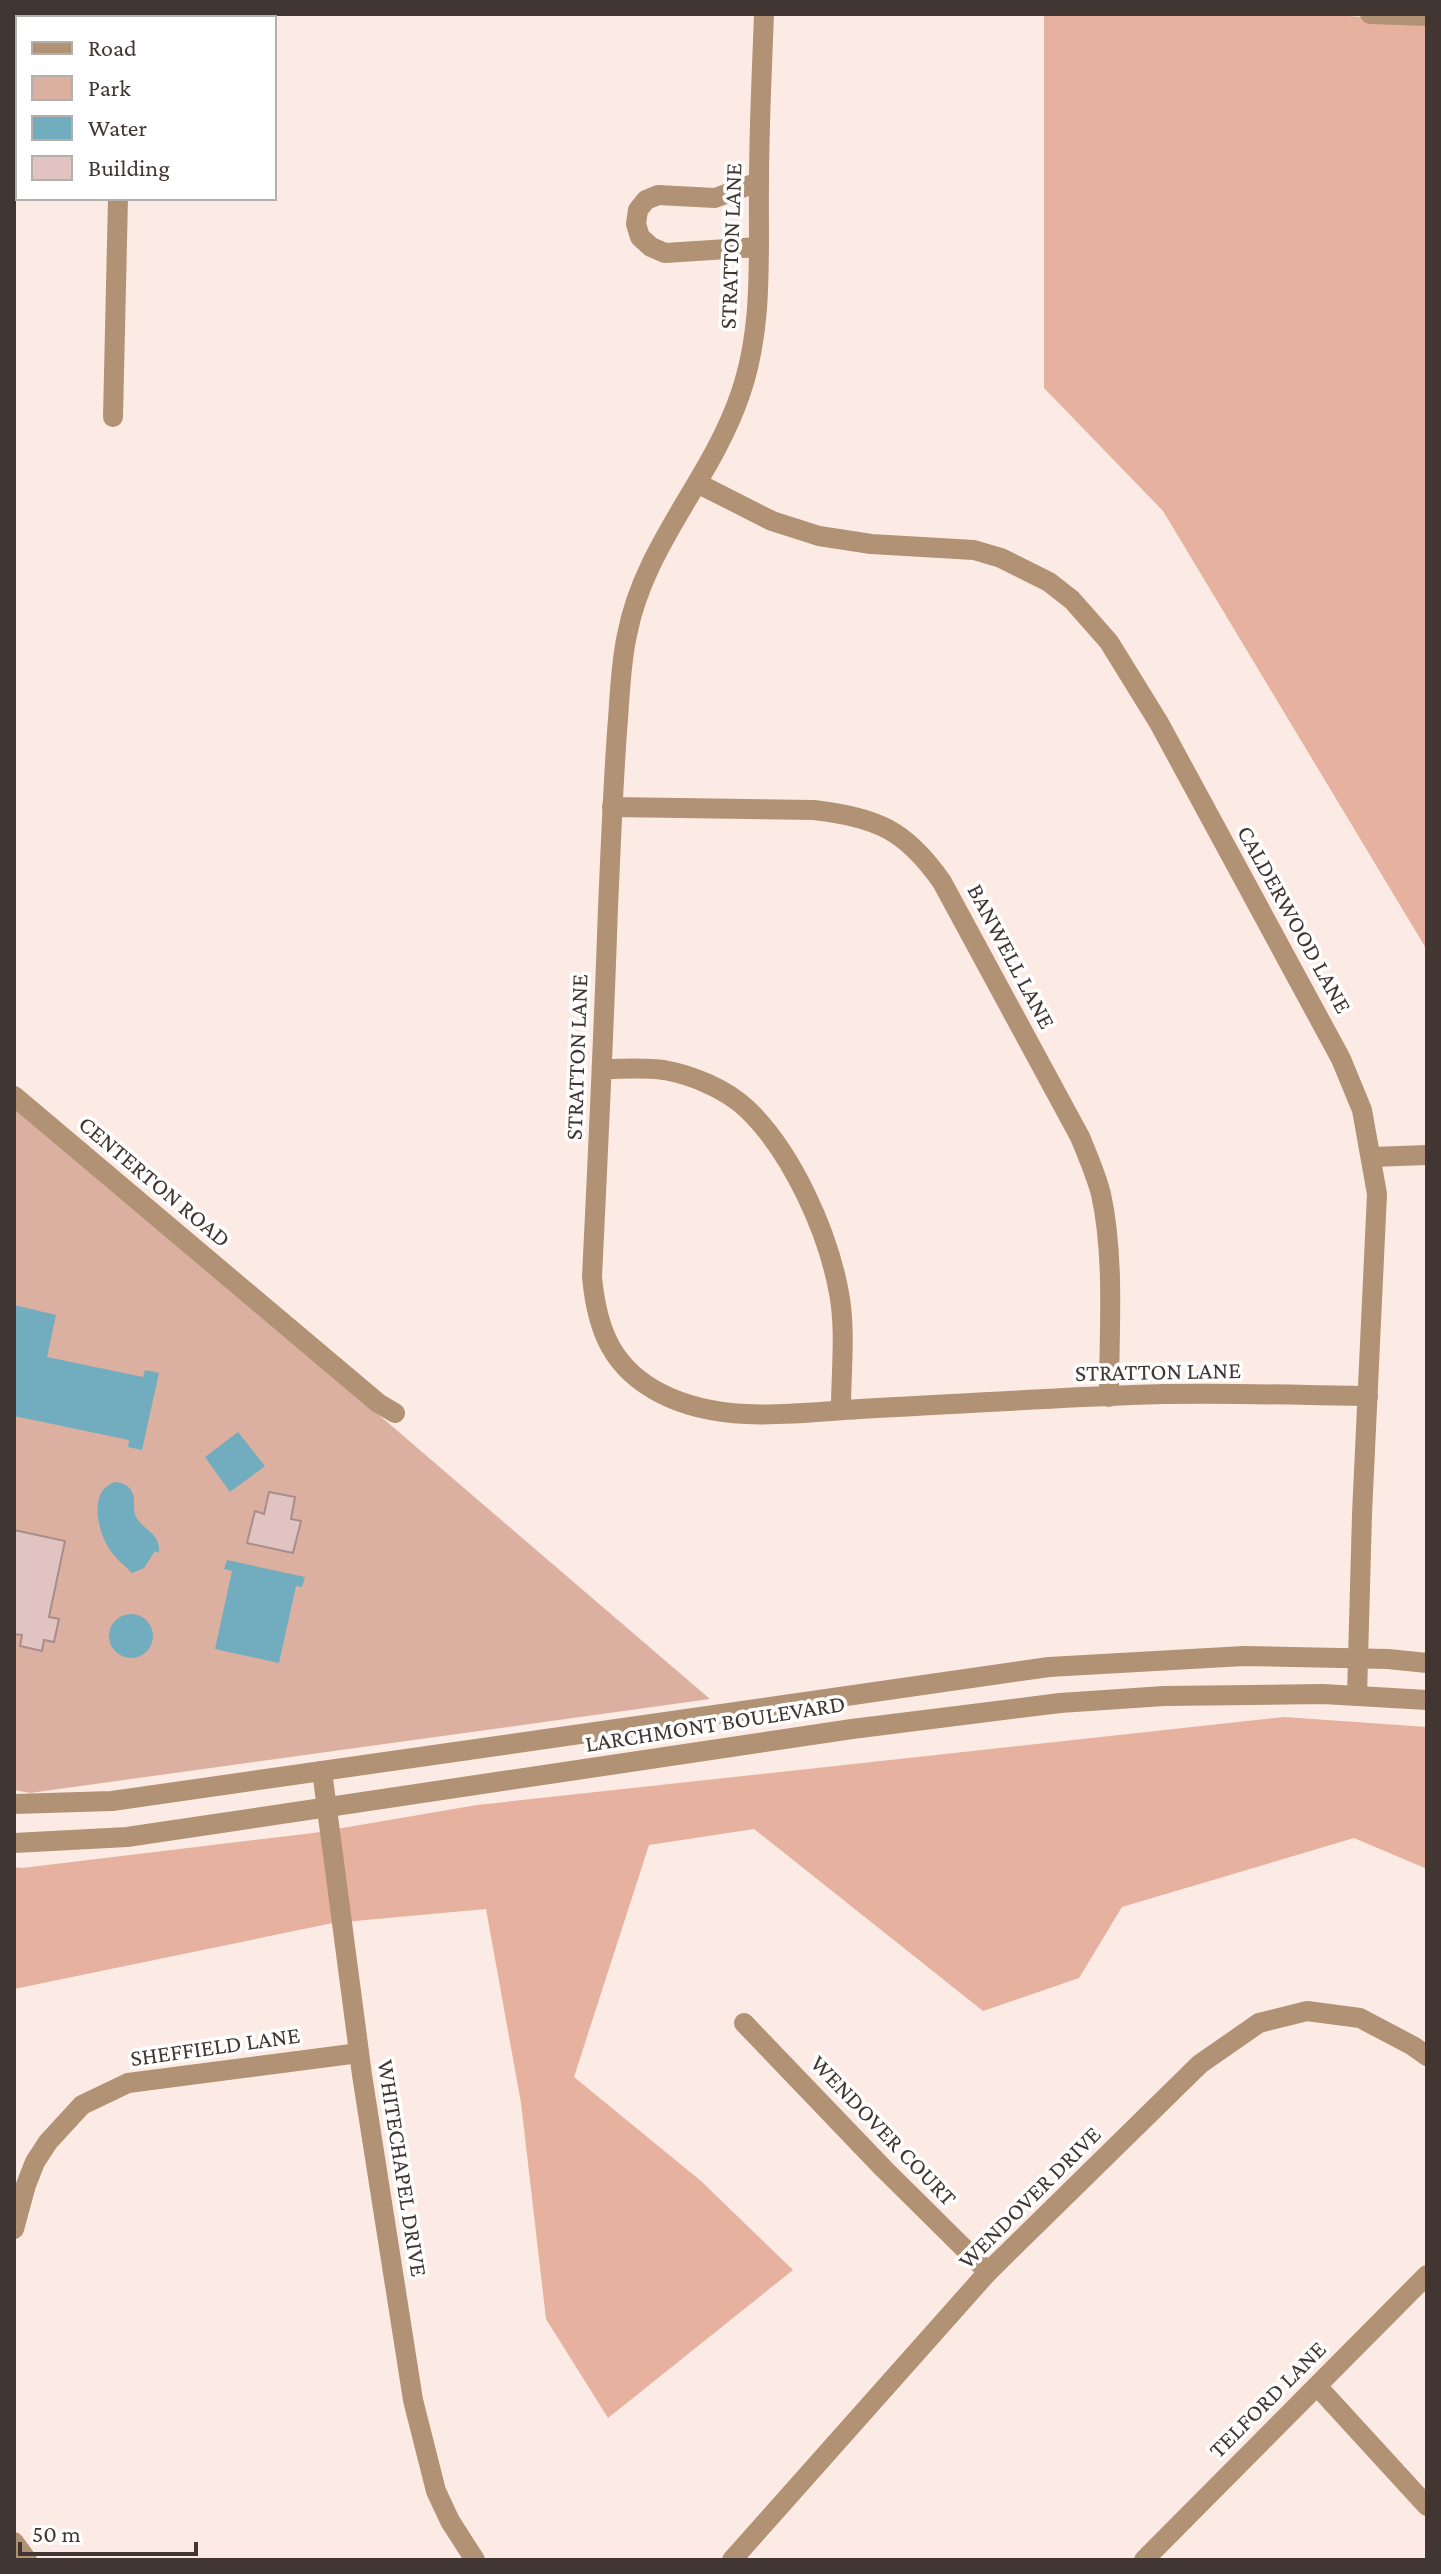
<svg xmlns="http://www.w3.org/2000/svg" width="1441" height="2574" font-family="'Crimson Pro',serif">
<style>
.green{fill:#dcb0a0}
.forest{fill:#e6b29f}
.water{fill:#71acbf}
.building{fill:#e1c3c1;stroke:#a88d8b;stroke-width:2}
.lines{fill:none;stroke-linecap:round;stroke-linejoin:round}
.minor{stroke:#b29274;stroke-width:20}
.labels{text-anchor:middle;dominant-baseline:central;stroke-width:7;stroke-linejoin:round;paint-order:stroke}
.street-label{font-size:24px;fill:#413632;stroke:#fff}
</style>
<rect width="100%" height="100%" fill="#fcebe5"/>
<path class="green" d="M14,1102L710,1699L30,1793L14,1790Z"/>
<g class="forest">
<path d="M1037,14H1318L1427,21V950L1163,511L1044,388V15Z"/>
<path d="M1284,1717L1427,1727V1869L1354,1838L1122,1907L1079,1978L983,2011L754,1829L649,1845L574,2077L701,2181L793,2270L608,2418L546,2319L521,2103L486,1909L333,1923L14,1989V1867L22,1868L313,1833L477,1805Z"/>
</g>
<g class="water">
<path d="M14,1305L56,1315L47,1357L143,1377L145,1370L159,1373L142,1450L128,1447L129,1440L14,1416Z"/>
<path d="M238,1432L265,1466L230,1492L205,1457Z"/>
<path d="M116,1482C122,1483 129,1485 132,1492C136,1499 132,1509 136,1517C145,1532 160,1532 159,1553L155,1551L144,1568L132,1573C124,1565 118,1561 110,1550C98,1533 87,1489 116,1482Z"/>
<path d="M227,1560L305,1577L302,1587L296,1586L279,1663L215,1649L232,1571L224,1569Z"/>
<circle cx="131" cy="1636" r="22"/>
</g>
<g class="building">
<path d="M269,1492L295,1497L291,1519L301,1521L293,1553L247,1543L255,1511L264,1514Z"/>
<path d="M14,1530L65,1541L49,1617L59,1619L54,1642L44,1640L42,1651L20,1646L22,1635L14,1634Z"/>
</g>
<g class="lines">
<g class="minor">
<path d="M764,14C762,70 759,127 759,183C758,253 764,327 740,395C711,480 644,545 627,635C621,662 620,691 618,719C613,781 611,844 608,907C604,1030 598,1153 592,1277C597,1330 612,1369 662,1394C727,1427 808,1411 877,1408C962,1404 1047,1398 1132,1395C1210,1392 1290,1395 1368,1396"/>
<path d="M1370,14L1427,16"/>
<path d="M125,18V14"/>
<path d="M758,182L715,198L658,195L646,200L638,210L636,224L640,237L651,247L665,253L759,247"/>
<path d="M113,417L118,198"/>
<path d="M697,483L772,521L819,536L871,544L974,550L1001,558L1049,582L1072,600L1109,642L1159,723L1341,1059L1362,1110L1377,1194L1362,1514L1357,1696"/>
<path d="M612,807L814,810C877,818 905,829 942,882L1080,1137C1088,1156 1096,1175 1101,1194C1115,1259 1109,1331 1109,1397"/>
<path d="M603,1069C622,1069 644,1067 664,1070C692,1075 726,1089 747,1109C792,1152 828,1232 839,1293C846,1330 841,1372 841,1409"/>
<path d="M14,1096L378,1403L395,1413"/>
<path d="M1372,1157L1427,1155"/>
<path d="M322,1771L362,2075L413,2400L436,2491L450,2521L475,2560"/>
<path d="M14,1804L112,1801L1049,1667L1244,1656L1388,1659L1427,1663"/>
<path d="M14,1843L127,1837L852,1729L1060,1703L1164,1696L1323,1694L1427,1700"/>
<path d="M744,2023L884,2169L988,2272"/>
<path d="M14,2229L26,2185L35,2162L48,2142L82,2105L128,2083L359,2053"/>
<path d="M1318,2387L1427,2506"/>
<path d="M14,2542L27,2560"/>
<path d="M732,2560L988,2272L1200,2064L1259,2023L1307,2011L1360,2018L1413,2046L1427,2056"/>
<path d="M1144,2560L1427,2275"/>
</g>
</g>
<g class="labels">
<g class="street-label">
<text transform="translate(730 246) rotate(-88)">STRATTON LANE</text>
<text transform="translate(1295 919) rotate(61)">CALDERWOOD LANE</text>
<text transform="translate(1012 956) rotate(62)">BANWELL LANE</text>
<text transform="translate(576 1057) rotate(-88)">STRATTON LANE</text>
<text transform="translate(155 1181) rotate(40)">CENTERTON ROAD</text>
<text transform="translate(1158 1371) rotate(-1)">STRATTON LANE</text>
<text transform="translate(715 1723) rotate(-9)">LARCHMONT BOULEVARD</text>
<text transform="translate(215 2046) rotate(-8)">SHEFFIELD LANE</text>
<text transform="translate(884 2130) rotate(46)">WENDOVER COURT</text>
<text transform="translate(403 2168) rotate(81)">WHITECHAPEL DRIVE</text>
<text transform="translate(1029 2197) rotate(-45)">WENDOVER DRIVE</text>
<text transform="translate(1267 2399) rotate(-45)">TELFORD LANE</text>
</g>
</g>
<rect width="1441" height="2574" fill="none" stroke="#413632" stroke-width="32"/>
<rect x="16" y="16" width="260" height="184" fill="#ffffff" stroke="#b3afad" stroke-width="2"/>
<rect x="32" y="42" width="40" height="12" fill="#b29274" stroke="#b3afad" stroke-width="2"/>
<text x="88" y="56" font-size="24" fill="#413632">Road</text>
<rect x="32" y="76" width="40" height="24" fill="#dcb0a0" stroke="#b3afad" stroke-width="2"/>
<text x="88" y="96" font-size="24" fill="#413632">Park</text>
<rect x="32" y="116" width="40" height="24" fill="#71acbf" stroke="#b3afad" stroke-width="2"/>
<text x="88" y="136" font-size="24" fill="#413632">Water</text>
<rect x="32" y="156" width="40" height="24" fill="#e1c3c1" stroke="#b3afad" stroke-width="2"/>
<text x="88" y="176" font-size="24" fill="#413632">Building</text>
<path d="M20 2542v12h176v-12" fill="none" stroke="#413632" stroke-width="4"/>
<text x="32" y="2542" font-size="24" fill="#413632" stroke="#ffffff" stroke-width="6" paint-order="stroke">50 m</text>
</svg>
